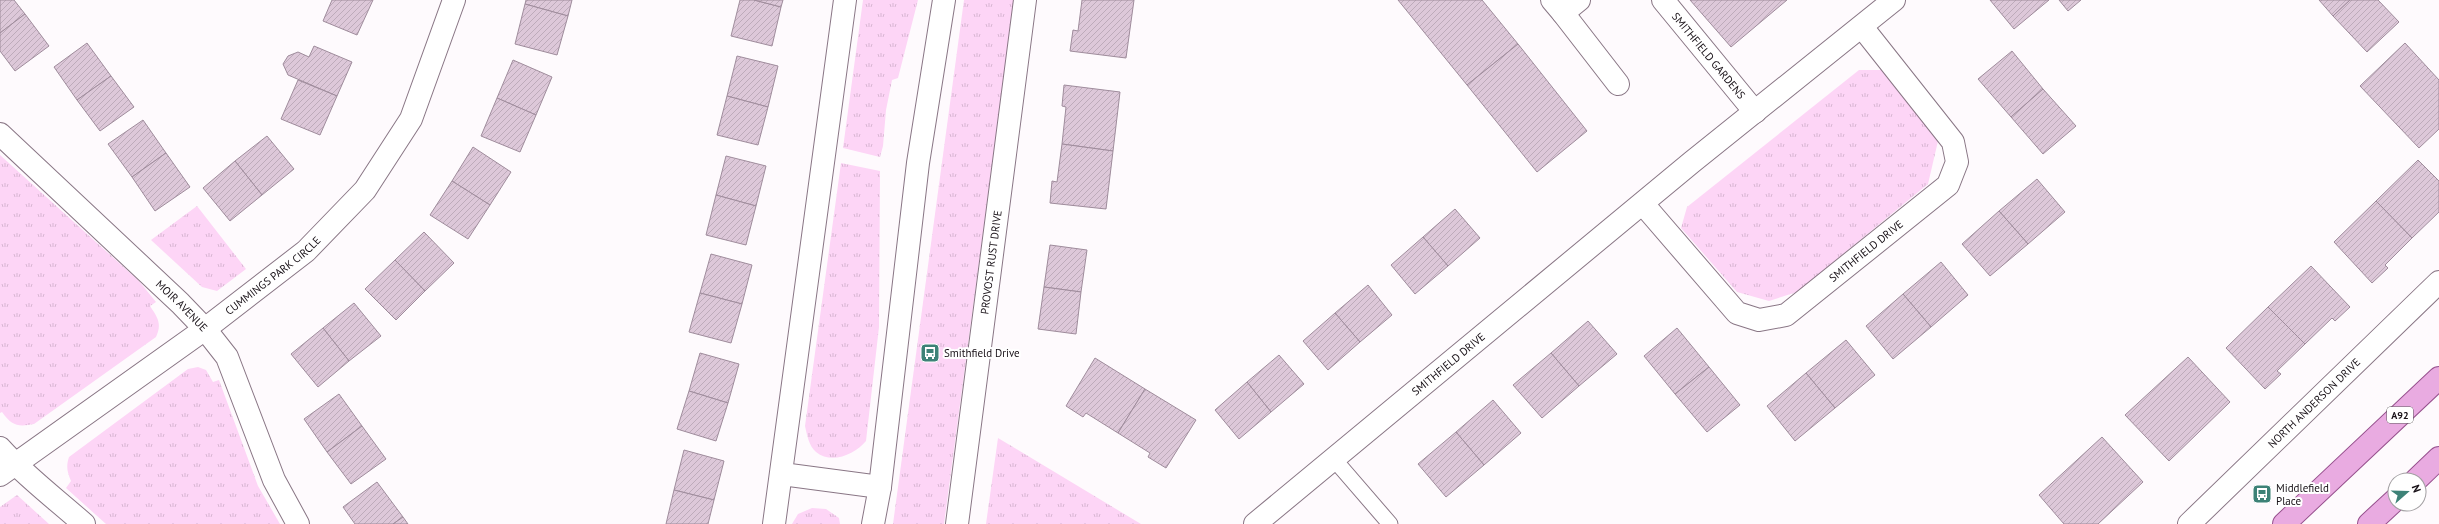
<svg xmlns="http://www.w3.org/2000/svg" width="2439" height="524" font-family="'PT Sans',sans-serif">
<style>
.grass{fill:url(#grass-tufts)}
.building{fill:url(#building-hatch);stroke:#9f8c9c}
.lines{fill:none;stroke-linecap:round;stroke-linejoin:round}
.lane-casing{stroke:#897685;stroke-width:17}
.street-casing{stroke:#897685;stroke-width:24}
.secondary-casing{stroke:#897685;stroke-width:24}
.primary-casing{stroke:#96508d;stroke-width:24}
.lane{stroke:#fff;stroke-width:15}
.street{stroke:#fff;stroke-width:22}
.secondary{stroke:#fff;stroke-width:22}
.primary{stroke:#e9abe1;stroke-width:22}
.labels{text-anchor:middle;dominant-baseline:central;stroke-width:4;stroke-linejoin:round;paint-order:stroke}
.shield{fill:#fff;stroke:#5d585c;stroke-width:1}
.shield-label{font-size:10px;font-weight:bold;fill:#171016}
.street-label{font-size:11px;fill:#171016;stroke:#fff}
.poi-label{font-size:11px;fill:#171016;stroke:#fff;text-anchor:start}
</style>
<defs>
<pattern id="grass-tufts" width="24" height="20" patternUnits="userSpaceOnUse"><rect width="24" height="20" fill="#fdd5f6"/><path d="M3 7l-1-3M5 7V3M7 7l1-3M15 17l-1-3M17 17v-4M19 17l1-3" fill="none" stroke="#d8b6d2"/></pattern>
<pattern id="building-hatch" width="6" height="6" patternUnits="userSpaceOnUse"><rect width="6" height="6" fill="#ddc8d9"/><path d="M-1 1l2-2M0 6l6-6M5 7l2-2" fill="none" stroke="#bdabba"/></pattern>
</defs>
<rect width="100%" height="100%" fill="#fefafd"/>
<g class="grass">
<path d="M863,0H918L898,78L892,80L886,110L883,146L880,157L843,148Z"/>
<path d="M964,0H1014L944,524H893Z"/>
<path d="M1859,70H1886L1938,141L1928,184L1797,292L1769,301L1737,292L1681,228L1687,207Z"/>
<path d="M0,155L139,281L156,302L150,306C158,318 162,324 156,337L34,424C18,427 12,426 2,412L0,413Z"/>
<path d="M841,163L880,171L879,327L866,441C855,454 832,465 816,452C809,446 807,435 805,426Z"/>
<path d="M197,206L246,269L217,291L202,287L151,240Z"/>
<path d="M198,367L206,370L213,382L219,380L258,486L280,524H106L66,488L71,481C67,472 66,466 69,457L188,369Z"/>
<path d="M998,438L1141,524H986Z"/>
<path d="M17,495L49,524H0V507Z"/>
<path d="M812,508L826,509L839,518L840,524H792L798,514Z"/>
</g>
<g class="building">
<path d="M0,0H14L25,14L0,33Z"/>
<path d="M332,0H373L357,35L323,21Z"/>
<path d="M526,0H572L568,16L525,4Z"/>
<path d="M740,0H754L781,7L772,46L731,36Z"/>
<path d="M754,0H783L781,7Z"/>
<path d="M1082,0H1134L1126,58L1070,51L1073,30L1078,31Z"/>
<path d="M1398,0H1482L1518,44L1467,85Z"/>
<path d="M1690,0H1787L1731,47Z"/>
<path d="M1990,0H2049L2014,29Z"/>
<path d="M2059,0H2081L2068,11Z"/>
<path d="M2319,0H2350L2333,16Z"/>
<path d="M2350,0H2378L2399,22L2367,52L2333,16Z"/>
<path d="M525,4L568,16L557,55L515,44Z"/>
<path d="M25,14L49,46L15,71L0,51V33Z"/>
<path d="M87,43L111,76L77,100L54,67Z"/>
<path d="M2405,43L2439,80V129L2419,148L2360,86Z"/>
<path d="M1518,44L1587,131L1537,172L1467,85Z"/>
<path d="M314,46L352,62L337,96L288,75L283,64L288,56L298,52L309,57Z"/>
<path d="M2012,51L2043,89L2011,117L1978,79Z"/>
<path d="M737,56L778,66L768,107L727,96Z"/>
<path d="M513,60L552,77L536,115L497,98Z"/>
<path d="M111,76L134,107L100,131L77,100Z"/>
<path d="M298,80L337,96L320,135L281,119Z"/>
<path d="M1064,85L1120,92L1113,151L1062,144L1066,107L1062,106Z"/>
<path d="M2043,89L2076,126L2043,154L2011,117Z"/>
<path d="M727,96L768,107L758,145L717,135Z"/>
<path d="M497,98L536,115L520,152L481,136Z"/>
<path d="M143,120L166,153L132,177L108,144Z"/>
<path d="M267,136L294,169L262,195L235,161Z"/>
<path d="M1062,144L1113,151L1106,209L1050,203L1052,181L1057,182Z"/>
<path d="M473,147L511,172L490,205L452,181Z"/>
<path d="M166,153L190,187L155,211L132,177Z"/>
<path d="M726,156L766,166L756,206L716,195Z"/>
<path d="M2418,160L2439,181V212L2412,238L2376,201Z"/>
<path d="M235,161L262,195L230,221L203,188Z"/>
<path d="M2037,179L2065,212L2028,244L1999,211Z"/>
<path d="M452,181L490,205L468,239L430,215Z"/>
<path d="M716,195L756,206L746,245L706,235Z"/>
<path d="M2376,201L2412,238L2385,265L2388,268L2372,283L2334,242Z"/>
<path d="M1455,209L1480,238L1448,266L1423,237Z"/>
<path d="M1999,211L2028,244L1990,276L1962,244Z"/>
<path d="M424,232L454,263L425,291L395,260Z"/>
<path d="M1423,237L1448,266L1415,294L1391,265Z"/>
<path d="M1050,245L1087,250L1081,292L1044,287Z"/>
<path d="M711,254L752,265L742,304L700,293Z"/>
<path d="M395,260L425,291L396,320L365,289Z"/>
<path d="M1941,262L1968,295L1931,327L1903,294Z"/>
<path d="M2311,266L2350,307L2335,321L2332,318L2305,344L2268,307Z"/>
<path d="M1368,285L1392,315L1360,342L1335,313Z"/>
<path d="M1044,287L1081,292L1076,334L1038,329Z"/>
<path d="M700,293L742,304L731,343L689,332Z"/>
<path d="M1903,294L1931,327L1893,359L1866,326Z"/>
<path d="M354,303L381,336L349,361L323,328Z"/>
<path d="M2268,307L2305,344L2277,371L2281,374L2265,389L2226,348Z"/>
<path d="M1335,313L1360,342L1328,370L1303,341Z"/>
<path d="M1588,321L1617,354L1579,386L1551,353Z"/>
<path d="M323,328L349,361L318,387L291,354Z"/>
<path d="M1677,328L1709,367L1675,394L1644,356Z"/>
<path d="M1846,340L1875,375L1835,408L1806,373Z"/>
<path d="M700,353L739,364L728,403L689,391Z"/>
<path d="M1551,353L1579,386L1542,418L1513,385Z"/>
<path d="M1279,355L1304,384L1271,412L1247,382Z"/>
<path d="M2188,357L2230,402L2169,461L2125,415Z"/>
<path d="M1095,358L1145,389L1118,433L1086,413L1083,417L1066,406Z"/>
<path d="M1709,367L1740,405L1707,432L1675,394Z"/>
<path d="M1806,373L1835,408L1795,441L1767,406Z"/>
<path d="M1247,382L1271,412L1239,439L1215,410Z"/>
<path d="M1145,389L1196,420L1166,468L1148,457L1150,453L1118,433Z"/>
<path d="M689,391L728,403L716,441L677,429Z"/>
<path d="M339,394L362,426L327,452L304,419Z"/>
<path d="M1493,400L1521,433L1484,465L1456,432Z"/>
<path d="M362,426L386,459L351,484L327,452Z"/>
<path d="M1456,432L1484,465L1446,497L1418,464Z"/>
<path d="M2102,437L2143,482L2098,524H2064L2039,495Z"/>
<path d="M684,450L724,461L714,500L674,490Z"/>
<path d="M377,482L403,517L393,524H355L343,507Z"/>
<path d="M674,490L714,500L708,524H666Z"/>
<path d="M403,517L408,524H393Z"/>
</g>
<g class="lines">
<defs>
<path id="lane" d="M1333,458L1390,524"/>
<g id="street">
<path d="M1552,0L1563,13L1579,0"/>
<path id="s1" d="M1663,0L1755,112"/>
<path d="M1563,13L1618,84"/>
<path id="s2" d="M0,134L180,303L205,329L227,357L274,480L298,524"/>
<path id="s3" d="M1643,204L1737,313L1759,320L1786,315L1948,185L1957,162L1953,142L1862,27"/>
<path d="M0,448C25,476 56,499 84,524"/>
<path d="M782,474L880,487"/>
<path id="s4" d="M0,475L205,329L306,251L365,190L411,119L454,0"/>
<path d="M774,524L845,0"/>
<path id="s5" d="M957,524L1025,0"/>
<path id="s6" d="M1255,524L1692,162L1894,0"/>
<path id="s7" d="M2189,524L2439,282"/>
</g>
<path id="secondary" d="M873,524L880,487L918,163L944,0"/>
<g id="primary">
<path d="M2416,480L2439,458"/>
<path d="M2284,524L2439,378"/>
<path d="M2369,524L2395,500"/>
</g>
</defs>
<use href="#lane" class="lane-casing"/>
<use href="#street" class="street-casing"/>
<use href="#secondary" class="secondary-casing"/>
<use href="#primary" class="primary-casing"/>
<use href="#lane" class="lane"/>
<use href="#street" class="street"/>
<use href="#secondary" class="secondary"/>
<use href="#primary" class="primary"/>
</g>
<defs>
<symbol id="bus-square" viewBox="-11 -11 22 22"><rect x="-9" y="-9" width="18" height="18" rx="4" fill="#3d8277" stroke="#fff"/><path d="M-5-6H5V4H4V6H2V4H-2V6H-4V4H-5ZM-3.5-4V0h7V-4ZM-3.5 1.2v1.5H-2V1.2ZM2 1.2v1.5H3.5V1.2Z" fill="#fff"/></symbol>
</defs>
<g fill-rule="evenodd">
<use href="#bus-square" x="919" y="342" width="22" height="22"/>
<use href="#bus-square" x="2251" y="483" width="22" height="22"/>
</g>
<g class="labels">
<rect class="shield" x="2387" y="407" width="26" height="16" rx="3"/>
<g class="shield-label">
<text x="2400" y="415">A92</text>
</g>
<g class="street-label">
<text stroke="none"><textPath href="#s1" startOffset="72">SMITHFIELD GARDENS</textPath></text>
<text stroke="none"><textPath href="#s3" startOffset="297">SMITHFIELD DRIVE</textPath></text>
<text stroke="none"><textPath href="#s5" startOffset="264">PROVOST RUST DRIVE</textPath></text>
<text stroke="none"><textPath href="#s4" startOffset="338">CUMMINGS PARK CIRCLE</textPath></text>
<text stroke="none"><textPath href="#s2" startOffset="250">MOIR AVENUE</textPath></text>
<text stroke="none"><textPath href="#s6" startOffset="251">SMITHFIELD DRIVE</textPath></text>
<text stroke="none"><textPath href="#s7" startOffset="174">NORTH ANDERSON DRIVE</textPath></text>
</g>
<g class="poi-label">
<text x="944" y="353">Smithfield Drive</text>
<text x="2276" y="488">Middlefield<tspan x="2276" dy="13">Place</tspan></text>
</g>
</g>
<g transform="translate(2407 492) rotate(70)"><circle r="19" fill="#ffffff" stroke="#a29fa2"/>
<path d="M0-3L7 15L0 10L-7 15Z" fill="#3d8277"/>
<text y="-6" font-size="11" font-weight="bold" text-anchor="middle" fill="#171016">N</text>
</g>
</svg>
